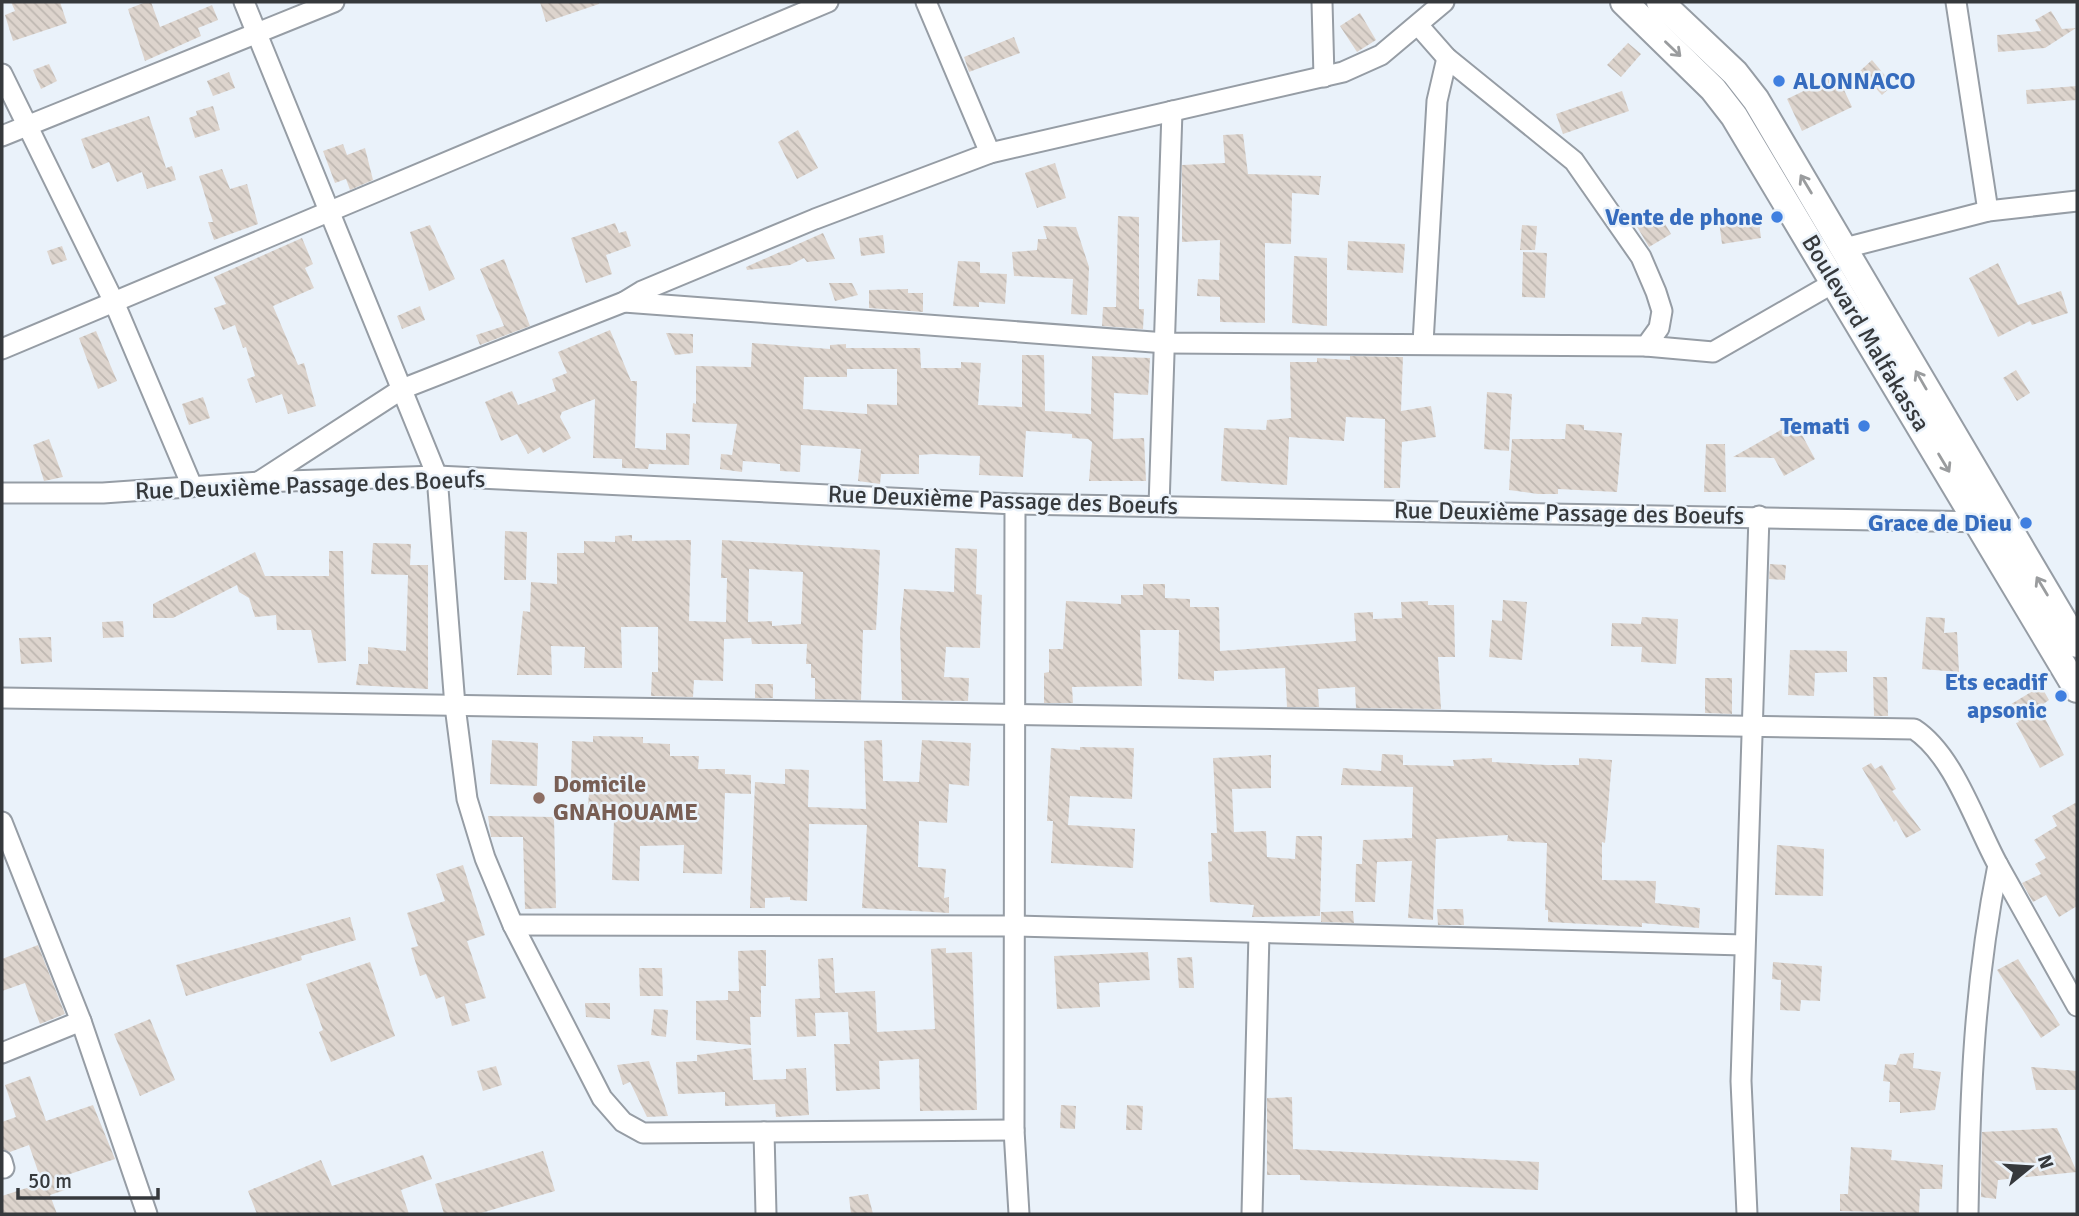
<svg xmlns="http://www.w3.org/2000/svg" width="2079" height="1216" font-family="Signika,sans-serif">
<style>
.building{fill:url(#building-back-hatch);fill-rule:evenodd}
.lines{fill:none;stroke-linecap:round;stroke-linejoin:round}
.street-casing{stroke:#969da5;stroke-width:23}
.secondary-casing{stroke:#969da5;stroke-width:30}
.street{stroke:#fff;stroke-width:19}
.secondary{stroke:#fff;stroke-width:26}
.oneway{stroke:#9a9c9e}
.shop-dot{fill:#3f7fe0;stroke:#eaf2fa;stroke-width:2.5}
.education-dot{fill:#8d6e63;stroke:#eaf2fa;stroke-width:2.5}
.labels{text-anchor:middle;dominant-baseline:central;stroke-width:5;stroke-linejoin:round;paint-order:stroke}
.shop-label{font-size:24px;font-weight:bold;fill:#366cbe;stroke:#eaf2fa;text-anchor:end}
.street-label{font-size:24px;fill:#36393c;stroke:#eaf2fa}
.education-label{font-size:24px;font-weight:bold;fill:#785e54;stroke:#eaf2fa;text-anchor:start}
</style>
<defs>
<pattern id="building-back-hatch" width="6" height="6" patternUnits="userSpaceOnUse" patternTransform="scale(1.75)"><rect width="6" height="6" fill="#ddd4cd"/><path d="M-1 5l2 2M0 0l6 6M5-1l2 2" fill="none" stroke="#beb7b1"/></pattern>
</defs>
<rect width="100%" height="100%" fill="#eaf2fa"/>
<g class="building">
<path d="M11,2H60L67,23L13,41L5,15L15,11Z"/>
<path d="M146,2H151L160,27L212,5L218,20L198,28L201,36L145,61L128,9Z"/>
<path d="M540,2H599V4L546,22Z"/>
<path d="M2051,11L2062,29L2076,28L2045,48L1998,52L1997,35L2041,31L2035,20Z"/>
<path d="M1360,13L1376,40L1357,52L1340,26Z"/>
<path d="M1014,37L1020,53L969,72L964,57Z"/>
<path d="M1628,43L1641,54L1621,77L1607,65Z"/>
<path d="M1872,60L1893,85L1882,95L1860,71Z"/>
<path d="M49,64L57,81L41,89L33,70Z"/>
<path d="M229,72L235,88L213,96L207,81Z"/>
<path d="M1837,75L1852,107L1802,131L1787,99Z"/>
<path d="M2077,86V100L2027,104L2026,90Z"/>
<path d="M1622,91L1629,111L1563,134L1556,114Z"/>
<path d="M213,106L220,130L195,138L189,118L197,115L196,111Z"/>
<path d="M149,116L166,168L172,166L176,180L147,189L142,172L117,182L109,162L92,169L81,139Z"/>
<path d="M798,130L818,168L797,179L778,142Z"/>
<path d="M1243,134L1248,174L1321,176L1319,195L1292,193L1291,244L1265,243V323L1220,322V297L1197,296L1198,279L1219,280L1220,240L1182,242V165L1225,163L1223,135Z"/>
<path d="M343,144L347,155L365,148L373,180L350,190L346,179L335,183L323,151Z"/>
<path d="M1055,163L1066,198L1037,208L1025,173Z"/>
<path d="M222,169L230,189L247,184L258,224L214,240L208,222H213L199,176Z"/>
<path d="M1658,212L1671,234L1649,247L1636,225Z"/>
<path d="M1758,215L1761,238L1722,244L1719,221Z"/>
<path d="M1118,216L1139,217V309H1144L1143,329L1102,326L1103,307H1116Z"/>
<path d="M615,223L619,233L626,231L631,246L606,255L612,274L586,283L571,238Z"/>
<path d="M430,225L455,279L429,291L410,232Z"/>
<path d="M1522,225L1537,226L1535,250H1520Z"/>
<path d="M1043,226L1076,227L1089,267L1087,315L1071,314L1073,279L1014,276L1012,252L1037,250L1038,239H1047Z"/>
<path d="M823,233L835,259L807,262L804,258L790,265L747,270L746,267Z"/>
<path d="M883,235L885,253L861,256L859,238Z"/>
<path d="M302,238L313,264L305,268L314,288L273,306L298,365L304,363L316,406L288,414L282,394L256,403L247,379L255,376L246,347L243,348L235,325L223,330L214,308L226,304L214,277Z"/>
<path d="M1348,241L1405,244L1403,273L1347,270Z"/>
<path d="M62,246L67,260L52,265L47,251Z"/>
<path d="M1523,252L1547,253L1545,298L1522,297Z"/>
<path d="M1294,256L1327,258V326L1292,323Z"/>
<path d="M504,259L530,326L480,345L476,335L504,326L480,269Z"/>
<path d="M958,261L980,262V273L1007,274L1005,304L979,302V307L953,306Z"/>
<path d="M1998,263L2018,305L2061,291L2068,313L2032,325L2030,321L1998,337L1969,278Z"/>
<path d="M829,283H852L858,295L835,301Z"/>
<path d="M908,289V293H923V312L869,308V290Z"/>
<path d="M420,306L425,320L402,329L397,316Z"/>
<path d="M610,330L631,381H637L635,448L666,450V433L690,434L689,465L649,464L648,469L622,468V459L593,458L595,399L562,412L560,417L571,438L543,453L540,447L528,454L517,434L501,441L485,402L512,391L518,405L556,391L552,379L567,373L558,352Z"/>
<path d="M96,331L117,381L98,389L79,338Z"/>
<path d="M666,333L693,334V353L675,355Z"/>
<path d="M752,343L830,349V345L846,344V348H920L921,368H961V362L981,363L978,405L1022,407V355H1044L1045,411L1091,414L1092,356L1150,358L1148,395L1114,393L1113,439L1144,438L1146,481H1089L1092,442L1088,439L1072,438V434L1026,431L1023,477L979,475L980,456L933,454L919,455V474H881L880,484L858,481L861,449L801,445L800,472L780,471V464L743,461L742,472L720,469L721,454L732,455L737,424L692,422L693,403L696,404V366L751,367ZM847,369H897V405L867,404V414L803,409L804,377H847Z"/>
<path d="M1350,356L1403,357L1401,411L1431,406L1436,437L1402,442L1400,488H1384L1385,419L1346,417L1344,441L1289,437L1287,485L1221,481L1224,428L1266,430L1267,420L1291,418L1290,362H1317V358L1350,360Z"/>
<path d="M2016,370L2030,393L2017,401L2003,378Z"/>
<path d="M1487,392L1512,394L1509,451L1484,449Z"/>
<path d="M203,397L210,418L189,425L182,404Z"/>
<path d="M1795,422L1815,459L1784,476L1774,458L1733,457Z"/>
<path d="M1566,424L1584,425V430L1622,433L1617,492L1558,489V494H1538L1509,490L1512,439H1565Z"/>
<path d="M49,439L63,477L44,481L33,445Z"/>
<path d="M1706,444H1725L1726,492H1704Z"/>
<path d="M505,531L527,532L526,580H504Z"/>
<path d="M632,535V541L691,540L689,621L726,622L727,578H721L722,540L880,550L876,630H863L861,700L815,699V678H811V664H806L807,644H752L751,638L724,639L723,681L694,680L693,697L651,696L652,672H658V627H621L622,668H584L585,647L551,646L552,675H517L523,611L530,612L531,582L557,584V553H584V541L615,542V536ZM749,569L803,572L801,624L772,626V621L748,622Z"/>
<path d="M373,543L411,544L410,565H428V689L356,685L359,664H368V647L406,651L408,575L371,574Z"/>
<path d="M955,548L977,549L976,594L982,595L980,648L946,647L944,677L969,678L968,701L902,700L900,632L904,589L954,592Z"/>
<path d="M329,551H343L346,661L318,663L311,630H277L276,615L255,617L249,598L239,592L237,585L173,618H153V604L255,552L265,576H329Z"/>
<path d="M1770,564L1786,565L1785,580L1769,579Z"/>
<path d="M1143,584H1165V598L1190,599V607H1219L1220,651L1356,641L1354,613L1373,612V619L1402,618L1401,602L1428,601V605H1454L1455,657H1438L1441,709L1356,708L1355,687L1318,689L1319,707H1287L1285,668L1214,671V681L1178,679L1179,630H1140L1142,686L1072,687L1073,703H1044V673L1049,672V649H1063L1066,601L1121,604V595H1143Z"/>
<path d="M1503,600L1527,602L1522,660L1489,657L1492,620L1502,621Z"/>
<path d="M1642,617L1678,619L1676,664L1641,662L1642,647L1611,646L1612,623L1641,624Z"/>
<path d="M1926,617L1945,618L1944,633L1957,632L1959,672L1922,669Z"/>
<path d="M123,621L124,637L103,638L102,622Z"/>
<path d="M51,637L52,662L21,664L19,638Z"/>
<path d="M1790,650L1847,651V672L1815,673L1814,696L1788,695Z"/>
<path d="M1873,677H1887L1888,716H1874Z"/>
<path d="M1705,678H1732V714L1705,713Z"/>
<rect x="755" y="684" width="18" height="14"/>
<path d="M2041,686L2049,700L2039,707L2064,755L2040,768L2016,723L2019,722L2008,706Z"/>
<path d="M593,736L643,737V743L670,744V756H699L698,769H725V774L751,775V794L725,793L722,874L683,873L684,845L640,846L639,881L612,880L614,819L587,817L590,782L571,781L572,741L593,742Z"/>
<path d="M492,740L538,743L537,786L490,784Z"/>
<path d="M882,740L883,781L919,782L922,740L971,743L969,786L949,784L947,823L919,821L918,867L946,869L944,898L949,897V913L862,908L867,825L809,824L807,901L790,900V897L765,898V908H750L755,782L785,784V769L809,770L808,807L866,809L864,741Z"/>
<path d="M1080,747L1134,748L1132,799L1070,796L1068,825L1135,829L1133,868L1051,863L1053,821H1047L1051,748L1080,750Z"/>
<path d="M1382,754L1403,755V765L1454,766L1453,760L1492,758V762L1547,765H1579V758L1612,760L1605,843L1602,842V880L1656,881L1655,903L1700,908L1699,928L1642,923V927L1548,922V910H1545L1547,843L1507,841L1508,835L1436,839L1433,920L1408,918L1412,861L1377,862L1375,902H1355L1356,864H1362L1363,840L1412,838L1413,787L1341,785L1343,768L1381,771Z"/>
<path d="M1271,755V788L1232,789L1234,832L1266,831L1267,857L1295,859L1296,836H1322L1320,916L1252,917L1254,905L1210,902L1208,862L1212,861L1211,833H1217L1213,758Z"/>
<path d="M1871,763L1875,769L1882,765L1896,789L1892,791L1921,830L1906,838L1896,820L1894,822L1862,768Z"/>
<path d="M2077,802V906L2059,917L2046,895L2033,902L2022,883L2041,874L2035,864L2046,858L2034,840L2057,826L2052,816Z"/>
<path d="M488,816L554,817L556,908L525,909L523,837H491Z"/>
<path d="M1777,845L1824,849L1823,896L1775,895Z"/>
<path d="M463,865L485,935L467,941L486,998L465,1004L470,1021L452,1026L444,996L436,999L426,974L420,976L411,948L418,946L407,913L445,901L436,874Z"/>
<path d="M1437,909H1463L1464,925H1438Z"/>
<path d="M1353,911L1354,923L1321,922V912Z"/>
<path d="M350,917L356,940L301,956L302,960L186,996L176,965Z"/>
<path d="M38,945L65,1014L40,1024L25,983L2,991V959Z"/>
<path d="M946,948V953L972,952L977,1110L920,1111L919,1059L879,1061L880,1089L836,1091L834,1044H850L848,1012L815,1013L816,1036L797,1037L795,999L820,998L818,959L833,958L835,993L875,991L877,1032L935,1029L931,949Z"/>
<path d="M766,950V986H761V1017H750L751,1045L696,1040V1001L728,1000V991H739L738,951Z"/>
<path d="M1148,952L1150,980L1099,983L1100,1007L1057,1009L1054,956Z"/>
<path d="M1192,957L1194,988H1179L1177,958Z"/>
<path d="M2018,959L2060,1025L2041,1038L1997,970Z"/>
<path d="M370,962L395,1036L331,1062L319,1032L323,1030L306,984Z"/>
<path d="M1773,962L1822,966L1820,1001L1801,1000L1800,1011L1780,1010L1781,980L1772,979Z"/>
<path d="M639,968H662L663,996H640Z"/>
<path d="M585,1003H610V1019L586,1017Z"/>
<path d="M654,1009L668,1010L666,1037L651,1035Z"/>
<path d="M150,1019L175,1080L140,1096L114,1034Z"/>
<path d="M751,1048L753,1080L786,1079V1069L806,1068L809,1115L776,1117L775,1104L725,1106V1092L678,1094L676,1062L697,1061V1055Z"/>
<path d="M1914,1053L1913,1068L1941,1072L1935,1110L1900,1113V1102H1889L1890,1082L1883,1081L1885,1064L1896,1065L1900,1054Z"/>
<path d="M649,1061L664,1103L668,1116L647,1117L630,1082L623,1085L617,1065Z"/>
<path d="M496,1066L502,1085L483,1091L477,1071Z"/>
<path d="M2031,1067L2077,1071V1090H2036Z"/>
<path d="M30,1076L46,1121L93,1105L115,1159L64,1176L68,1189L50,1195L57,1214H2V1196L42,1183L29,1145L10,1152L2,1149V1122L16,1117L5,1085Z"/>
<path d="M1292,1097L1293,1149L1539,1162L1538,1190L1300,1180V1175H1267V1098Z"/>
<path d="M1061,1105L1076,1106L1075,1129L1060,1128Z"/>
<path d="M1127,1105L1143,1106L1142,1130H1126Z"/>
<path d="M2057,1128L2077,1172L1998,1180L1996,1199L1981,1197L1982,1132Z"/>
<path d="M1851,1147L1892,1150L1891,1160L1943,1165L1942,1189H1920L1919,1213L1840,1211V1194H1848Z"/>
<path d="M543,1151L555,1191L478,1214H444L435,1184Z"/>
<path d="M423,1155L432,1179L401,1190L409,1214H257L248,1191L321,1160L332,1186Z"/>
<path d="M868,1194L873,1214H851L849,1197Z"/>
</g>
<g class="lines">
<defs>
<g id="street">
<path d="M244,2L437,476L455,706L467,799L485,858L513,925L602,1098L623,1122L643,1133L1014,1130"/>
<path d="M926,2L990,153"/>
<path d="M1322,2L1324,77"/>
<path d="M1956,2L1988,211"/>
<path d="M2,74L114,302L192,486"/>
<path d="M2,136L334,2"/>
<path d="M1845,248L1988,211L2077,201"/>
<path d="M624,302L1166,343L1646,346L1659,328L1662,311L1656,292L1641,257L1574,161L1447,58L1418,25"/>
<path d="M1423,343L1437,101L1447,58"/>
<path d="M1646,346L1713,352L1835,282"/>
<path d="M2,349L828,2"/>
<path d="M260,481L402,389L624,302L642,291L815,219L990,153L1343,72L1381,55L1444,2"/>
<path d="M2,493H103L259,482L437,476L1015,504L1987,522"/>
<path d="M1015,504L1014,1130L1019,1214"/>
<path d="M1159,506L1172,111"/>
<path d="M2,698L1914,729C1954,755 1975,823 1998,865C2024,912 2051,959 2077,1006"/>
<path d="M2,822L81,1021L147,1214"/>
<path d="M513,925L1013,926L1744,945"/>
<path d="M2,1053L81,1021"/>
<path d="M764,1132L766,1214"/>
<path d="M2,1161L4,1168"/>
<path d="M1252,1214L1259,933"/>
<path d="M1747,1214L1741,1081L1759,516"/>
<path d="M1968,1214C1970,1093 1974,984 1998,865"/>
</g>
<g id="secondary">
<path d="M1624,2L1713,89L1734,116L2077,689"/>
<path d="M1660,2L1735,73L1756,100L2077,644"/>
</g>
</defs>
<use href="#street" class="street-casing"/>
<use href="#secondary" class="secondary-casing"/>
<use href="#street" class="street"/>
<use href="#secondary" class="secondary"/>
</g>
<defs><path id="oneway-shaft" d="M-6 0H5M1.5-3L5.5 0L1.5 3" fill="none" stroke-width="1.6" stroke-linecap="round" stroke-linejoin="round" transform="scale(1.75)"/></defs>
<g class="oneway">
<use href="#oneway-shaft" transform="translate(1673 49) rotate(44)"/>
<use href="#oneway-shaft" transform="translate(1806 184) rotate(-121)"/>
<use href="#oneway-shaft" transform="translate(1921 380) rotate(-120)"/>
<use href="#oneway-shaft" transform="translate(1944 463) rotate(59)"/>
<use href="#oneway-shaft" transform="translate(2042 586) rotate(-121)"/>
</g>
<g class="shop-dot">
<circle cx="1779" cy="81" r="7"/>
<circle cx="1777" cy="217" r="7"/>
<circle cx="1864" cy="426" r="7"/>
<circle cx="2026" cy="523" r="7"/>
<circle cx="2061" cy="696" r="7"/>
</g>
<circle class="education-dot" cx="539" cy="798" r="7"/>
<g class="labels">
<g class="shop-label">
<text x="1793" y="81" text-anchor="start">ALONNACO</text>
<text x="1763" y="217">Vente de phone</text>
<text x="1850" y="426">Temati</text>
<text x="2012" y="523">Grace de Dieu</text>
<text x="2047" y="682">Ets ecadif<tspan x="2047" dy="28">apsonic</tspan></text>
</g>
<g class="street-label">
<text transform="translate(1866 333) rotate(59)">Boulevard Malfakassa</text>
<text transform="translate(310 485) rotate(-2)">Rue Deuxième Passage des Boeufs</text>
<text transform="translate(1003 500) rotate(2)">Rue Deuxième Passage des Boeufs</text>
<text transform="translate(1569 513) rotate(1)">Rue Deuxième Passage des Boeufs</text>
</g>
<g class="education-label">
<text x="553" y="784">Domicile<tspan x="553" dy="28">GNAHOUAME</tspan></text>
</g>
</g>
<rect width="2079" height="1216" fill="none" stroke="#36393c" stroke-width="7"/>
<g transform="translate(2030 1167) rotate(72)" stroke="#eaf2fa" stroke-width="5" paint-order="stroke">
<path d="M0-5L12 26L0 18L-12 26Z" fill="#36393c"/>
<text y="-10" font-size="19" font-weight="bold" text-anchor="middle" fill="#36393c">N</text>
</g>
<path d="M18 1188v10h140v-10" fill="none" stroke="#36393c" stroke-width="3.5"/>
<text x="28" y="1188" font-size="21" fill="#36393c" stroke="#eaf2fa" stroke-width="5" paint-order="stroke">50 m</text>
</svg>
